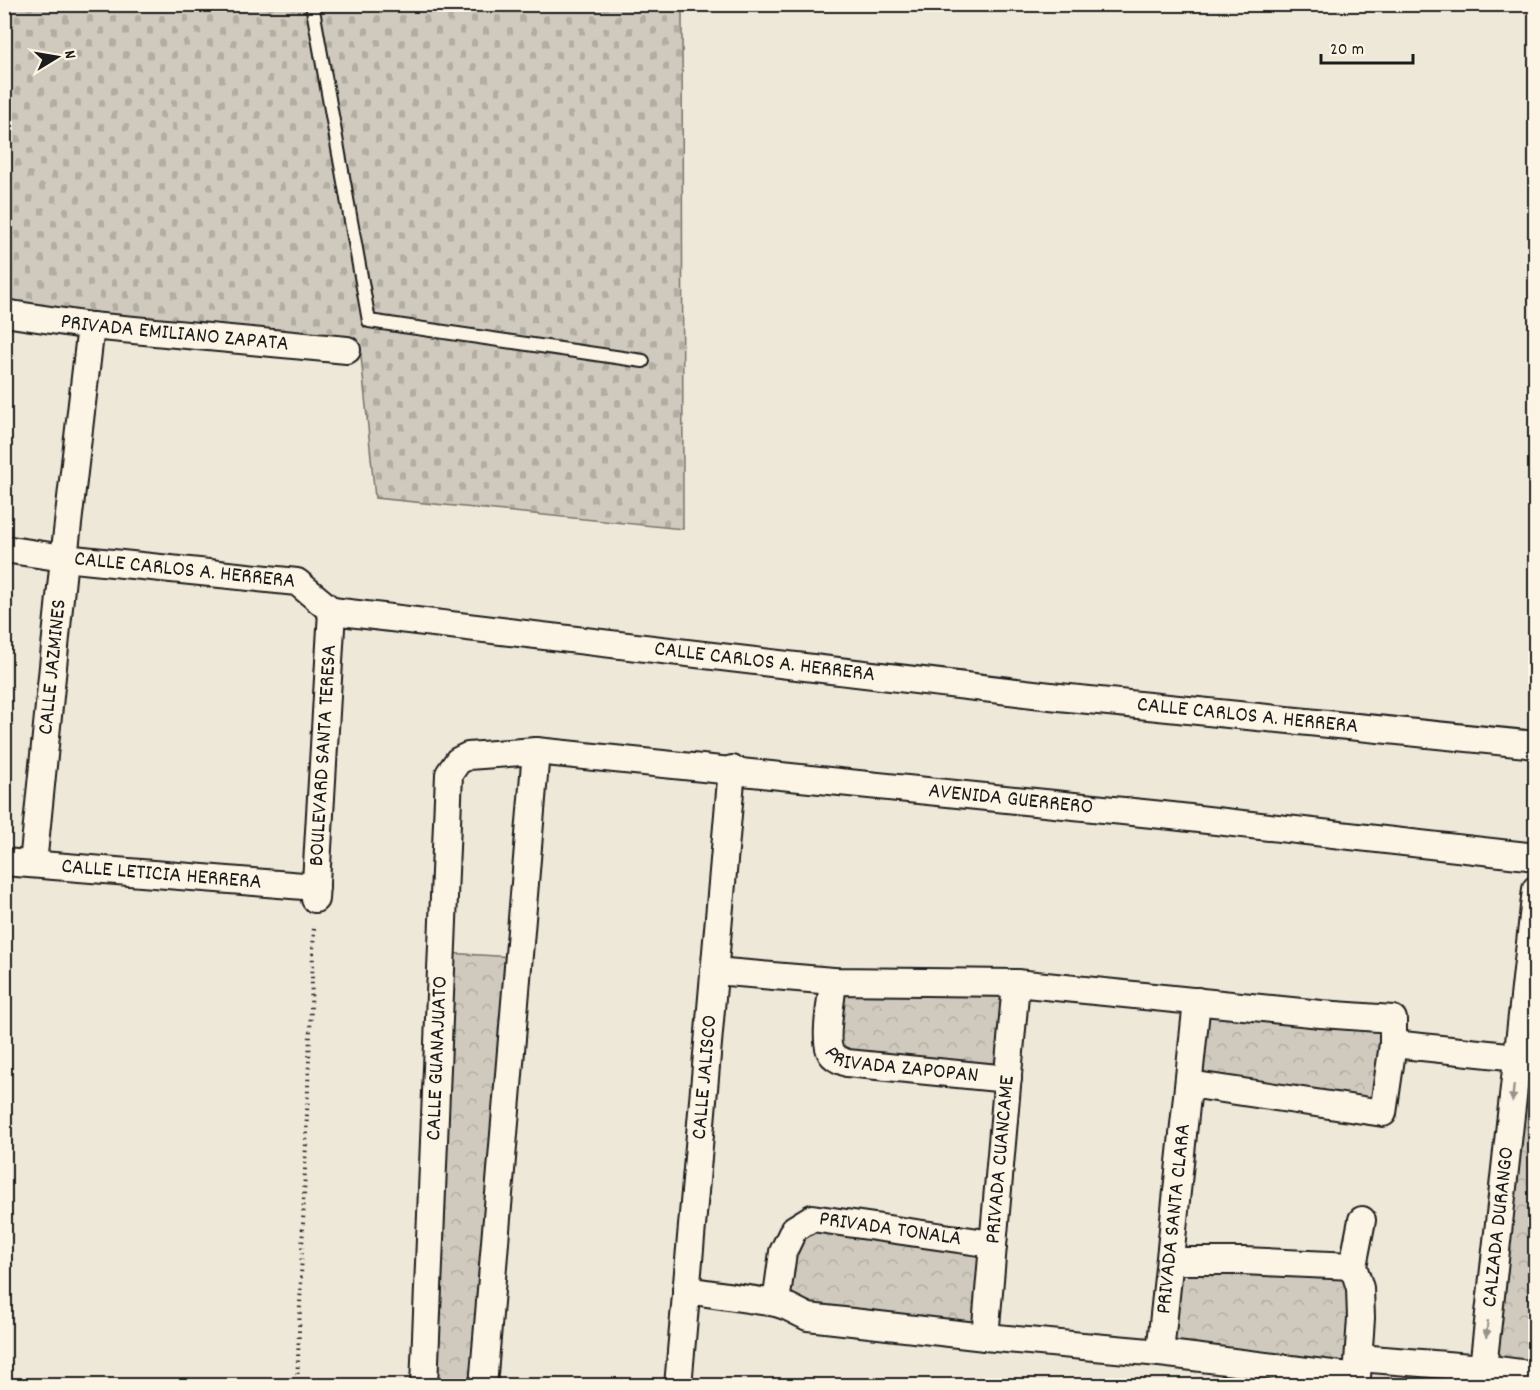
<svg xmlns="http://www.w3.org/2000/svg" width="1540" height="1390" font-family="Dekko,sans-serif">
<style>
.cemetery{fill:url(#cemetery-stones);stroke:#76736c;stroke-width:1.5}
.park{fill:url(#park-crowns);stroke:#76736c;stroke-width:1.5}
.lines{fill:none;stroke-linecap:round;stroke-linejoin:round}
.service-casing{stroke:#1c1c1c;stroke-width:16}
.minor-casing{stroke:#1c1c1c;stroke-width:30}
.path{stroke:#1c1c1c;stroke-width:4;stroke-dasharray:1.5 4.5;stroke-linecap:butt}
.service{stroke:#fcf5e5;stroke-width:12}
.minor{stroke:#fcf5e5;stroke-width:26}
.oneway{fill:#97938b}
.labels{text-anchor:middle;dominant-baseline:central;stroke-width:4.5;stroke-linejoin:round;paint-order:stroke}
.street-label{font-size:22px;fill:#1c1c1c;stroke:#fcf5e5}
</style>
<defs>
<pattern id="cemetery-stones" width="16" height="16" patternUnits="userSpaceOnUse" patternTransform="scale(1.5)"><rect width="16" height="16" fill="#cfcabd"/><path d="M2 7V4a2 2 0 0 1 4 0v3zM10 15v-3a2 2 0 0 1 4 0v3z" fill="#b1ada2"/></pattern>
<pattern id="park-crowns" width="20" height="18" patternUnits="userSpaceOnUse" patternTransform="scale(1.5)"><rect width="20" height="18" fill="#cfcabd"/><path d="M2 6a3 3 0 1 1 6 0M12 15a3 3 0 1 1 6 0" fill="none" stroke="#b1ada2"/></pattern>
</defs>
<rect width="100%" height="100%" fill="#eee8d9"/>
<filter id="ink" filterUnits="userSpaceOnUse"><feTurbulence type="fractalNoise" baseFrequency=".0167" numOctaves="2"/><feDisplacementMap in="SourceGraphic" scale="12" xChannelSelector="R" yChannelSelector="G"/><feConvolveMatrix kernelMatrix="1 2 1 2 8 2 1 2 1" color-interpolation-filters="sRGB"/></filter>
<g filter="url(#ink)">
<path class="cemetery" d="M4,5H682L683,529L375,498L360,346L5,313Z"/>
<g class="park">
<path d="M1535,947L1536,1360L1533,1385L1487,1386Z"/>
<path d="M446,953L514,957L478,1385L429,1386Z"/>
<path d="M841,988H1009L1003,1072L837,1053Z"/>
<path d="M1201,1008L1389,1022L1380,1107L1196,1081Z"/>
<path d="M812,1225L987,1247L979,1329L809,1311L782,1300L798,1233Z"/>
<path d="M1172,1263L1351,1268L1353,1371L1165,1348Z"/>
</g>
<g class="lines">
<defs>
<path id="service" d="M312,4L369,321L643,361"/>
<g id="minor">
<path id="s1" d="M4,313L91,326L347,350"/>
<path id="s2" d="M4,549L64,558L297,582L332,611L1059,697L1536,745"/>
<path id="s3" d="M4,862L316,887"/>
<path id="s4" d="M33,864L64,558L91,326"/>
<path id="s5" d="M315,899L332,611"/>
<path d="M714,971L833,981L1016,983L1321,1014L1393,1019V1044L1383,1113L1189,1084"/>
<path id="s6" d="M833,981C832,997 823,1041 831,1053C834,1058 841,1061 847,1063L1008,1079"/>
<path d="M1393,1044L1536,1059"/>
<path d="M1170,1261H1243L1353,1266"/>
<path d="M686,1290L776,1303L788,1307L808,1317L985,1337L1160,1353L1357,1377L1361,1318L1360,1288L1353,1266L1362,1220"/>
<path id="s7" d="M776,1303L783,1252L794,1229L812,1218L993,1244"/>
<path id="s8" d="M985,1337L1016,983"/>
<path id="s9" d="M1160,1353L1197,1001"/>
<path d="M1359,1358L1483,1368L1536,1375"/>
<path id="s10" d="M424,1386L449,774L458,761L468,756L536,751L1172,816L1536,857"/>
<path d="M483,1386L536,751"/>
<path id="s11" d="M678,1386L732,769"/>
<path id="s12" d="M1481,1386L1536,889"/>
</g>
</defs>
<use href="#service" class="service-casing"/>
<use href="#minor" class="minor-casing"/>
<path class="path" d="M297,1386L314,925"/>
<use href="#service" class="service"/>
<use href="#minor" class="minor"/>
</g>
<defs><path id="oneway-solid" d="M-6-.8H1V-3.2L6.5 0L1 3.2V.8H-6Z" transform="scale(1.5)"/></defs>
<g class="oneway">
<use href="#oneway-solid" transform="translate(1513 1093) rotate(96)"/>
<use href="#oneway-solid" transform="translate(1487 1329) rotate(96)"/>
</g>
</g>
<g class="labels">
<g class="street-label">
<text stroke="none"><textPath href="#s1" startOffset="172">PRIVADA EMILIANO ZAPATA</textPath></text>
<text stroke="none"><textPath href="#s2" startOffset="182">CALLE CARLOS A. HERRERA</textPath></text>
<text stroke="none"><textPath href="#s2" startOffset="776">CALLE CARLOS A. HERRERA</textPath></text>
<text stroke="none"><textPath href="#s4" startOffset="198">CALLE JAZMINES</textPath></text>
<text stroke="none"><textPath href="#s2" startOffset="1262">CALLE CARLOS A. HERRERA</textPath></text>
<text stroke="none"><textPath href="#s5" startOffset="144">BOULEVARD SANTA TERESA</textPath></text>
<text stroke="none"><textPath href="#s10" startOffset="1185">AVENIDA GUERRERO</textPath></text>
<text stroke="none"><textPath href="#s3" startOffset="158">CALLE LETICIA HERRERA</textPath></text>
<text stroke="none"><textPath href="#s6" startOffset="146">PRIVADA ZAPOPAN</textPath></text>
<text stroke="none"><textPath href="#s10" startOffset="328">CALLE GUANAJUATO</textPath></text>
<text stroke="none"><textPath href="#s11" startOffset="310">CALLE JALISCO</textPath></text>
<text stroke="none"><textPath href="#s8" startOffset="178">PRIVADA CUANCAME</textPath></text>
<text stroke="none"><textPath href="#s9" startOffset="135">PRIVADA SANTA CLARA</textPath></text>
<text stroke="none"><textPath href="#s12" startOffset="160">CALZADA DURANGO</textPath></text>
<text stroke="none"><textPath href="#s7" startOffset="177">PRIVADA TONALÁ</textPath></text>
</g>
</g>
<rect width="1540" height="1390" fill="none" stroke="#fcf5e5" stroke-width="24"/>
<rect x="12" y="12" width="1516" height="1366" fill="none" stroke="#1c1c1c" stroke-width="2" filter="url(#ink)"/>
<g transform="translate(57 57) rotate(79)" stroke="#fcf5e5" stroke-width="4.5" paint-order="stroke">
<path d="M0-4.5L10 22L0 15L-10 22Z" fill="#1c1c1c"/>
<text y="-9" font-size="16" font-weight="bold" text-anchor="middle" fill="#1c1c1c">N</text>
</g>
<path d="M1321 54v9h92v-9" fill="none" stroke="#1c1c1c" stroke-width="3"/>
<text x="1330" y="54" font-size="18" fill="#1c1c1c" stroke="#fcf5e5" stroke-width="4.5" paint-order="stroke">20 m</text>
</svg>
